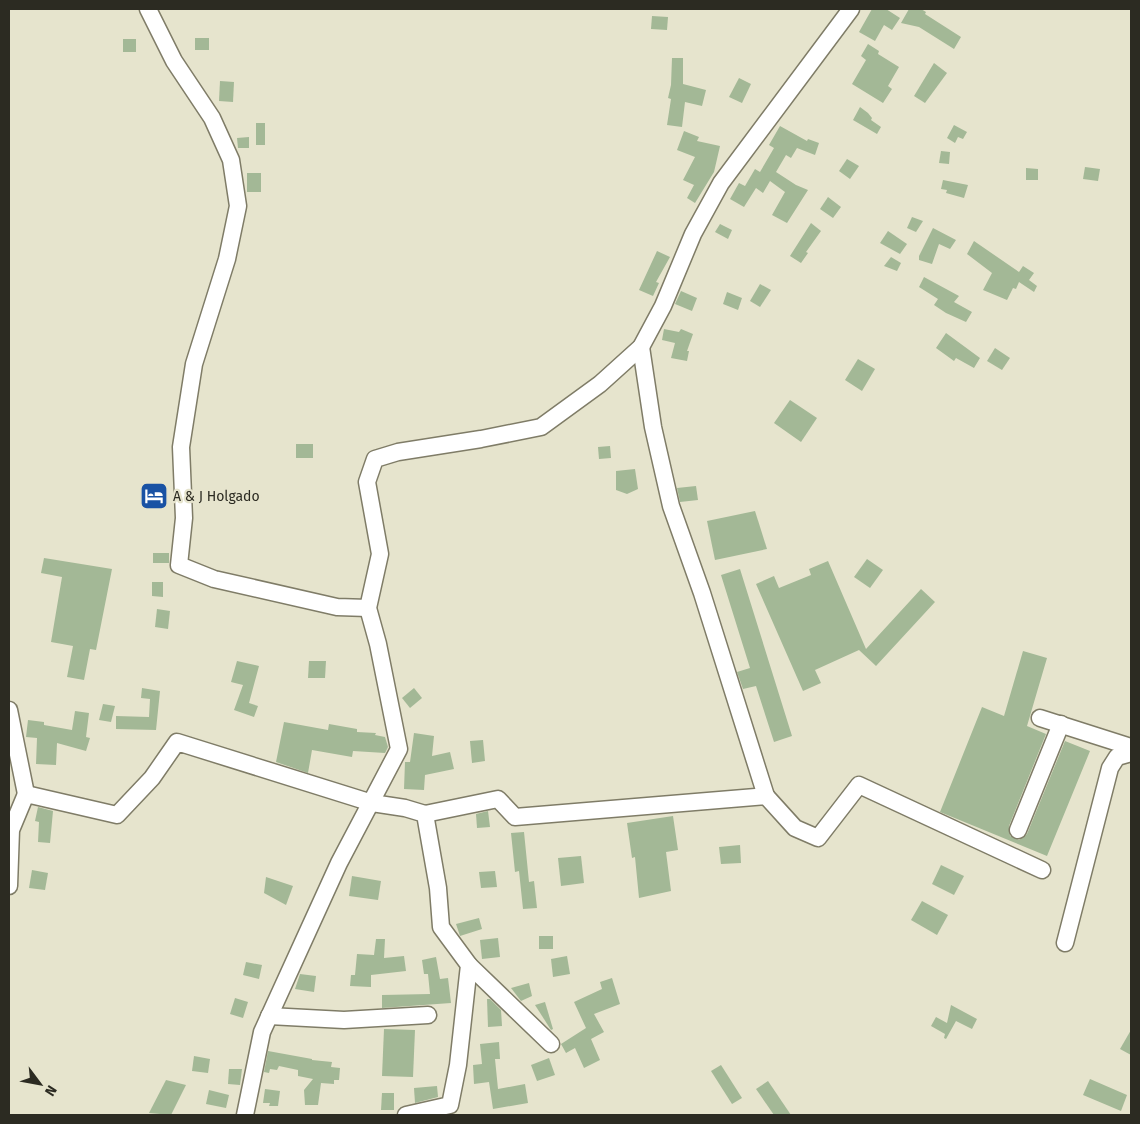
<svg xmlns="http://www.w3.org/2000/svg" width="1140" height="1124" font-family="'Fira Sans',sans-serif">
<style>
.building{fill:#a3b896}
.lines{fill:none;stroke-linecap:round;stroke-linejoin:round}
.minor-casing{stroke:#7f7c67;stroke-width:19}
.minor{stroke:#fff;stroke-width:16}
.labels{text-anchor:middle;dominant-baseline:central;stroke-width:4.5;stroke-linejoin:round;paint-order:stroke}
.poi-label{font-size:14px;fill:#2c2b22;stroke:#e6e4cd;text-anchor:start}
</style>
<rect width="100%" height="100%" fill="#e6e4cd"/>
<g class="building">
<path d="M872,9H886L900,18L892,30L884,25L875,41L859,32Z"/>
<path d="M909,9H921L926,12L925,14L961,37L954,49L919,27L901,23Z"/>
<path d="M652,16L668,17L667,30L651,29Z"/>
<rect x="195" y="38" width="14" height="12"/>
<rect x="123" y="39" width="13" height="13"/>
<path d="M868,44L879,51L878,54L899,67L888,86L892,89L883,103L852,84L866,60L861,56Z"/>
<path d="M672,58H683V84L706,90L702,106L685,102L682,127L667,125L671,99L668,98L671,85Z"/>
<path d="M934,63L947,73L925,103L914,96Z"/>
<path d="M739,78L751,84L742,103L729,97Z"/>
<path d="M220,81L234,82L233,102L219,101Z"/>
<path d="M860,107L868,113L872,118L871,120L881,127L877,134L853,120Z"/>
<rect x="256" y="123" width="9" height="22"/>
<path d="M954,125L967,132L963,139L958,137L955,143L947,138Z"/>
<path d="M780,126L807,141L808,139L819,143L815,155L797,148L791,158L786,155L776,172L796,185L808,190L787,223L772,215L785,192L770,181L763,193L756,188L744,207L730,199L739,183L745,186L755,169L760,172L774,148L769,145Z"/>
<path d="M684,131L699,137L697,141L720,146L714,172L695,203L687,198L694,185L683,180L695,157L677,150Z"/>
<path d="M249,137V148H238L237,138Z"/>
<path d="M941,151L950,152L949,164L939,163Z"/>
<path d="M847,159L859,166L850,179L839,171Z"/>
<path d="M1085,167L1100,169L1098,181L1083,179Z"/>
<path d="M1026,168L1038,169V180H1026Z"/>
<rect x="247" y="173" width="14" height="19"/>
<path d="M943,180L968,185L964,198L946,193L947,190L941,189Z"/>
<path d="M828,197L841,207L833,218L820,209Z"/>
<path d="M912,217L923,221L916,232L907,228Z"/>
<path d="M811,223L821,231L806,252L808,253L801,263L790,256Z"/>
<path d="M720,224L732,230L728,239L715,232Z"/>
<path d="M933,228L956,240L950,249L939,244L932,264L919,260V256Z"/>
<path d="M888,231L907,244L900,254L880,243Z"/>
<path d="M974,241L1019,272L1023,266L1034,273L1029,280L1037,286L1034,292L1019,282L1016,289L1013,288L1007,300L983,290L992,273L967,254Z"/>
<path d="M657,251L670,257L656,282L659,283L653,296L639,290Z"/>
<path d="M891,257L901,263L897,271L884,266Z"/>
<path d="M924,277L959,296L954,302L972,312L966,322L946,313L934,305L938,299L919,287Z"/>
<path d="M760,284L771,290L760,307L750,301Z"/>
<path d="M681,291L697,298L692,311L675,304Z"/>
<path d="M727,292L742,298L738,310L723,304Z"/>
<path d="M664,329L679,332L681,329L693,334L687,351H689L687,361L671,358L675,343L662,340Z"/>
<path d="M946,333L980,358L974,368L956,358L954,361L936,348Z"/>
<path d="M995,348L1010,358L1002,370L987,361Z"/>
<path d="M858,359L875,369L862,391L845,380Z"/>
<path d="M790,400L817,418L801,442L774,423Z"/>
<rect x="296" y="444" width="17" height="14"/>
<path d="M610,446L611,458L599,459L598,447Z"/>
<path d="M635,469L638,489L627,494L616,490V471Z"/>
<path d="M166,484L167,507L145,508V485Z"/>
<path d="M696,486L698,500L680,502L677,488Z"/>
<path d="M755,511L767,549L715,560L707,521Z"/>
<rect x="153" y="553" width="16" height="10"/>
<path d="M44,558L112,569L96,650L90,649L84,680L67,677L73,646L51,642L62,577L41,573Z"/>
<path d="M867,559L883,570L870,588L854,577Z"/>
<path d="M828,561L866,649L921,589L935,602L876,666L859,650L815,670L821,683L803,691L756,584L774,576L779,588L811,575L809,569Z"/>
<path d="M740,569L792,736L774,742L756,686L743,689L737,672L750,668L721,575Z"/>
<path d="M152,582H163V597L152,596Z"/>
<path d="M157,609L170,611L168,629L155,627Z"/>
<path d="M1023,651L1047,658L1027,726L1046,734L1009,826L1010,836L1019,840L1027,834L1065,741L1090,751L1047,856L940,812L982,707L1004,716Z"/>
<path d="M237,661L259,666L249,703L258,706L254,717L234,710L243,685L231,682Z"/>
<path d="M309,661H326L325,678H308Z"/>
<path d="M142,688L160,691L156,730L116,729V716L149,717L150,699L141,698Z"/>
<path d="M414,688L422,698L410,708L402,698Z"/>
<path d="M103,704L115,706L111,722L99,720Z"/>
<path d="M75,711L89,713L86,737L90,738L86,751L57,743L56,765L36,764L37,738L26,737L28,720L44,722V725L72,730Z"/>
<path d="M284,722L328,730L329,724L357,729V732L376,733L375,735L385,737L388,747L385,753L353,751L352,757L312,750L308,773L276,762Z"/>
<path d="M414,733L434,736L432,756L450,752L454,769L425,775L424,790L404,789L405,762H410Z"/>
<path d="M483,740L485,761L472,763L470,741Z"/>
<path d="M38,807L53,811L50,843L38,842L39,822L35,821Z"/>
<path d="M488,811L490,827L477,828L476,814Z"/>
<path d="M673,816L678,850L666,852L671,891L639,898L635,857L632,858L627,823Z"/>
<path d="M524,832L529,882L534,881L537,908L523,909L519,871L515,872L511,833Z"/>
<path d="M740,845L741,863L721,864L719,847Z"/>
<path d="M581,856L584,883L561,886L558,858Z"/>
<path d="M941,865L964,876L954,895L932,884Z"/>
<path d="M32,870L48,873L45,890L29,888Z"/>
<path d="M495,871L497,887L481,888L479,872Z"/>
<path d="M352,876L381,881L378,900L349,896Z"/>
<path d="M266,877L293,886L286,905L264,893Z"/>
<path d="M922,901L948,915L937,935L911,920Z"/>
<path d="M479,918L482,929L460,936L456,924Z"/>
<rect x="539" y="936" width="14" height="13"/>
<path d="M498,938L500,957L482,959L480,940Z"/>
<path d="M376,939H385L384,958L404,956L406,971L371,975V987L350,986L351,975H355L357,954L374,955Z"/>
<path d="M567,956L570,974L553,977L551,959Z"/>
<path d="M436,957L440,979L448,978L451,1003L382,1008V995L430,994L428,974H424L422,960Z"/>
<path d="M246,962L262,965L259,979L243,975Z"/>
<path d="M300,974L316,976L314,992L295,989Z"/>
<path d="M612,978L620,1004L594,1014L604,1032L591,1039L600,1060L584,1068L575,1048L566,1053L561,1044L586,1028L574,1002L602,989L600,982Z"/>
<path d="M529,983L532,996L521,1001L511,988Z"/>
<path d="M235,998L248,1002L243,1018L230,1014Z"/>
<path d="M487,999H490L501,1010L502,1026L488,1027Z"/>
<path d="M545,1002L553,1029L551,1030L535,1005Z"/>
<path d="M951,1005L977,1019L972,1029L956,1021L946,1039L944,1038L945,1034L931,1026L936,1017L947,1023Z"/>
<path d="M384,1029L415,1030L413,1077L382,1076Z"/>
<path d="M1131,1030V1055L1120,1049Z"/>
<path d="M499,1042L500,1059H495L498,1089L525,1084L528,1103L493,1109L489,1082L474,1084L473,1065L482,1064L480,1044Z"/>
<path d="M268,1051L312,1059V1060L332,1062L331,1067L340,1068L339,1080H334V1084L321,1083L318,1105H305L304,1090L313,1079L298,1076V1070L279,1066L277,1070L270,1069L269,1073L264,1072Z"/>
<path d="M194,1056L210,1059L208,1073L192,1071Z"/>
<path d="M549,1058L555,1075L537,1081L531,1065Z"/>
<path d="M721,1065L742,1098L732,1104L711,1071Z"/>
<path d="M229,1069H242L240,1085L228,1084Z"/>
<path d="M1090,1079L1127,1095L1121,1111L1083,1095Z"/>
<path d="M166,1080L186,1085L171,1115L149,1113Z"/>
<path d="M768,1081L791,1115H774L756,1089Z"/>
<path d="M437,1086L438,1097L415,1103L414,1088Z"/>
<path d="M265,1089L280,1091L278,1106H269L270,1103H263Z"/>
<path d="M209,1090L229,1095L226,1108L206,1104Z"/>
<path d="M382,1093H394V1110H381Z"/>
</g>
<g class="lines">
<defs>
<g id="minor">
<path d="M148,9L174,61L212,118L231,160L238,206L227,259L194,364L181,447L184,518L179,565L214,579L337,607L368,608"/>
<path d="M641,347L653,427L671,506L702,593L766,796"/>
<path d="M9,710L26,794"/>
<path d="M1040,718L1131,747"/>
<path d="M425,814L498,799L515,817L766,796L795,828L818,838L859,785L1042,870"/>
<path d="M1018,830L1061,724"/>
<path d="M9,886L11,830L26,794L117,815L152,778L177,742L372,803L405,808L425,814L438,888L441,927L469,965L458,1065L450,1105L406,1115"/>
<path d="M1065,943L1110,768L1117,757L1131,753"/>
<path d="M469,965L551,1044"/>
<path d="M269,1016L344,1020L428,1015"/>
<path d="M245,1115L262,1032L339,863L399,749L378,644L368,608L380,554L367,482L375,459L398,452L481,439L541,427L600,384L641,347L663,306L693,234L721,183L851,9"/>
</g>
</defs>
<use href="#minor" class="minor-casing"/>
<use href="#minor" class="minor"/>
</g>
<defs>
<symbol id="hotel-square" viewBox="-11 -11 22 22"><rect x="-9" y="-9" width="18" height="18" rx="4" fill="#1952a4" stroke="#e6e4cd"/><path d="M-6-4.5h1.5V1H6V5H4.5V3h-9V5H-6ZM-4 0a1.8 1.8 0 1 1 3.6 0ZM.5 0V-2.5h3Q6-2.5 6 0Z" fill="#fff"/></symbol>
</defs>
<g fill-rule="evenodd">
<use href="#hotel-square" x="138" y="480" width="32" height="32"/>
</g>
<g class="labels">
<g class="poi-label">
<text x="173" y="496">A &amp; J Holgado</text>
</g>
</g>
<rect width="1140" height="1124" fill="none" stroke="#2c2b22" stroke-width="20"/>
<g transform="translate(40 1084) rotate(122)" stroke="#e6e4cd" stroke-width="4" paint-order="stroke">
<path d="M0-4L9 19L0 12L-9 19Z" fill="#2c2b22"/>
<text y="-8" font-size="14" font-weight="bold" text-anchor="middle" fill="#2c2b22">N</text>
</g>
</svg>
